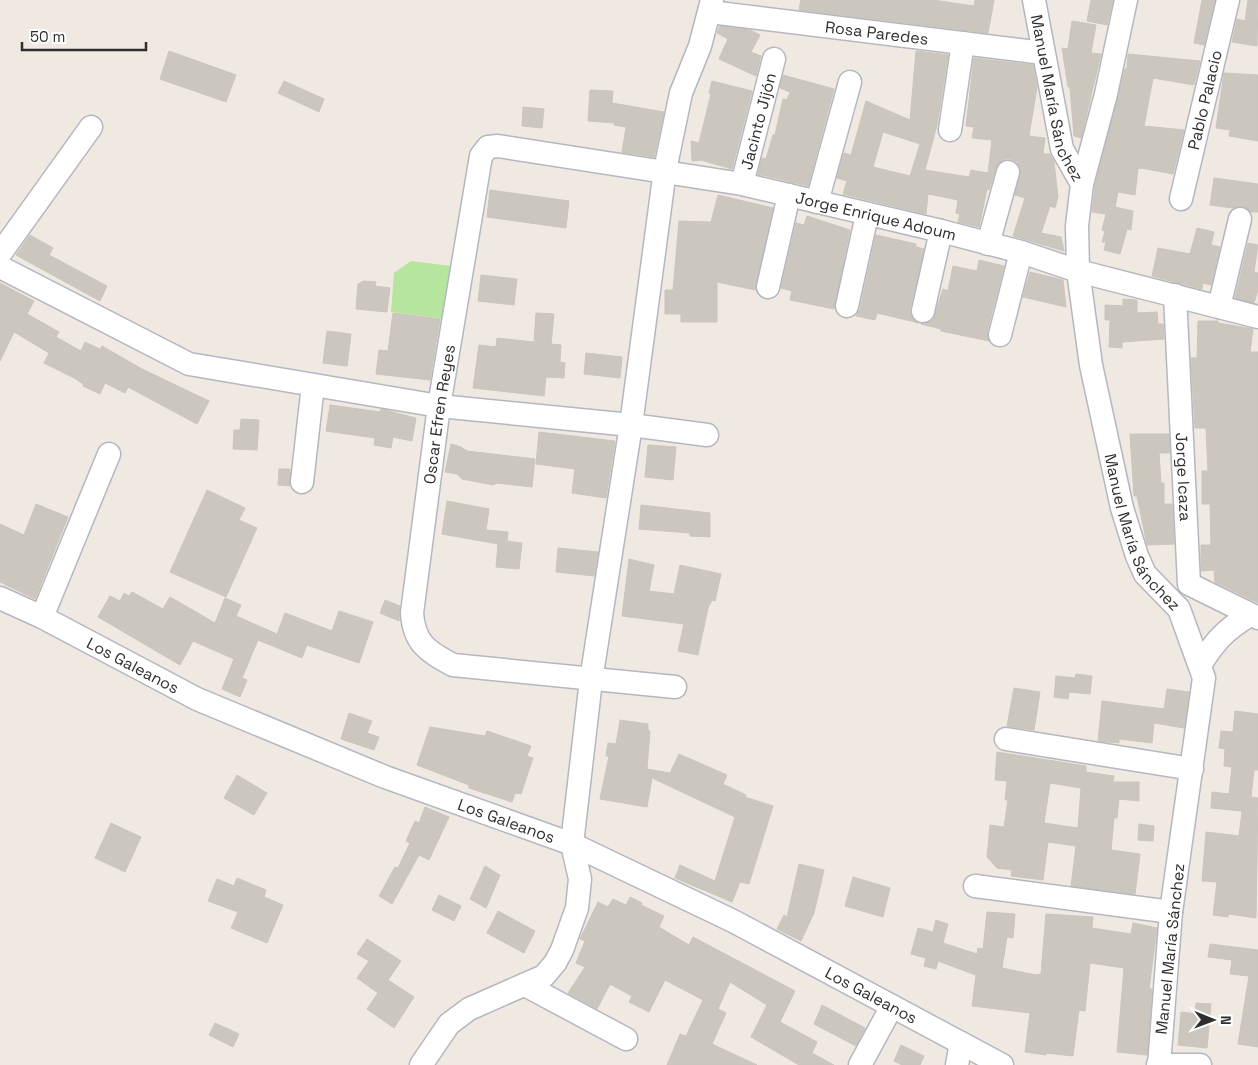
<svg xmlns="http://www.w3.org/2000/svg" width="1258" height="1065" font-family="'Space Grotesk',sans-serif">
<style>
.green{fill:#b6e59e}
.building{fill:#cbc7bf;stroke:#cbc5ba;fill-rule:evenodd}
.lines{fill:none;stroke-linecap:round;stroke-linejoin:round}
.minor-casing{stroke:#b4b7c1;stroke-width:25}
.minor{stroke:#fff;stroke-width:22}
.labels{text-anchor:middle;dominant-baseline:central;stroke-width:4;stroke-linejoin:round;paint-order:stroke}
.street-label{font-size:16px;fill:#2e2e2e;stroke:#fff}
</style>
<rect width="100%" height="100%" fill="#efe9e1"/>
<path class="green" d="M411,261L451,266L446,319L391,312L394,273Z"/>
<g class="building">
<path d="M801,0H933L974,6L975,0H994L988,33L799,10Z"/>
<path d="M1091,0H1113L1107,25L1087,21Z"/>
<path d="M1202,0H1215L1204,45L1194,43Z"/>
<path d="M1248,0H1258L1257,46L1232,42L1237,19L1245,21Z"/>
<path d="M1072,21L1096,25L1091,53L1101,54L1081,138L1074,136L1070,87H1068L1062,48L1068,49Z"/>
<path d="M720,26L750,30L760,35L751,52L761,56L756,76L719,59L728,39L717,33Z"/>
<path d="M169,51L236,75L226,102L160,79Z"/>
<path d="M916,51L948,55L937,125L925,170L969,177L971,170L988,173L992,140L972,138L974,127L966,126L974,58L1033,65L1037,87L1029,136L1045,138L1043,154H1050L1054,162L1058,197L1055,208L1050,206L1041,233L1061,237L1064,251L1013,236L1025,198L1015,195L1021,169L1017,162L1011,159H1004L996,168L989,190L987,189L979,227L958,222L960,214L956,213L958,200L928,194L926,214L843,194L847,181L837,178L844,153L851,155L866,101L910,120ZM883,132L920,144L910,176L873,167Z"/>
<path d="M1128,54L1200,61L1194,85L1153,78L1144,126L1184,130L1173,174L1141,168L1138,169L1135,195L1118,192L1115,207L1133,211L1131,230L1127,229L1120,254L1104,250L1106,242H1102L1105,231L1102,230L1106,214L1092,212L1095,186L1125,69H1127Z"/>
<path d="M1224,73L1258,75V141L1229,136L1230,130L1216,128Z"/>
<path d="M783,75L834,89L808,186L758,174L762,158L766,159L773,135H775L783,99L787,100L790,92L780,88Z"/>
<path d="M284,81L324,99L319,112L278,93Z"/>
<path d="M712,81L752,91L732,169L701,160L692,161L691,141L699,143L711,94L709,93Z"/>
<path d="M590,90L613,91L612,103L664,112L654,157L622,152L626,127L614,125L615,123L588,121Z"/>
<path d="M523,107L544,109L542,128L522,126Z"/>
<path d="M1214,178L1258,184V212H1251L1243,206L1233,208L1210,205Z"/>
<path d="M490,190L569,201L566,228L487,217Z"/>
<path d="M718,195L773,208L755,290L717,282V322H681V314H665V290H673L679,221L711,222Z"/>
<path d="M807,216L850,230L834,309L790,300L792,291L781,288L796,223L804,225Z"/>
<path d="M1197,228L1214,232L1211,245L1220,247L1211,285L1203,283L1202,289L1152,276L1158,248L1190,254Z"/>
<path d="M30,235L53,248L49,255L107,286L100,301L16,255Z"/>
<path d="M876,235L916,244V247L924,249L910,309L911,315L919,323L877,313L875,320L856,316L860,309Z"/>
<path d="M1248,243L1258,245L1254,272L1258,273V290L1254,303L1235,298Z"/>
<path d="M979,260L1004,266L987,332L989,341L941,331V329L921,324L933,320L943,289L948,291L953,266L977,271Z"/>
<path d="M1030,272L1063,280L1066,307L1023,297Z"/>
<path d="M481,275L517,279L514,305L478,301Z"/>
<path d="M364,281L376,282L375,286L390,288L387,312L356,309L358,284Z"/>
<path d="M0,283L34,301L27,314L59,332L56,337L81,351L85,342L100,349L102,346L142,369L209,401L197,424L128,387L125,393L105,383L100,394L83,386V384L76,379L44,363L49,353L14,332L0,361Z"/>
<path d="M1123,299L1137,300V313L1157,312L1158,324H1163L1164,339L1122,342V348L1109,347L1110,320H1105V305L1123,306Z"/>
<path d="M393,313L440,319L430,380L376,374L379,350L388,351Z"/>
<path d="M536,313L554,314L551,344L561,345L560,362L565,363L564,378L546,377L544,396L473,388L479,345L496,347L497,338L534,342Z"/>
<path d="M1198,321H1218V323L1253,329L1250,352H1258V603L1215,582L1214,570L1201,571V545H1211L1210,504H1202V471H1208L1206,428H1195L1191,358H1197Z"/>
<path d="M327,331L351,334L347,366L323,363Z"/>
<path d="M586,353L622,357L620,378L584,374Z"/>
<path d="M330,405L380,412L381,409L416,418L412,441L393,437L391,448L374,445L375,438L326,431Z"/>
<path d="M241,419L259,420L257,450L233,449L234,430H240Z"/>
<path d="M539,432L615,441L606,498L572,493L575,469L536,464Z"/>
<path d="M1130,434H1169L1170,453H1159L1161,483H1164V504H1172L1174,544L1147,545L1137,496H1134Z"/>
<path d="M451,444L461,447L467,451L535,459L532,487L497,483L493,485L462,479L457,474L445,472Z"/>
<path d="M648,445L676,447L673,480L645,477Z"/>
<path d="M279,469H290V486L278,485Z"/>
<path d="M207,490L245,508L239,520L257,528L226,597L170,572Z"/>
<path d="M447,501L489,509L486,530L508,532L507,541L522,543L519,569L496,567L498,544L442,534Z"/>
<path d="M36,504L68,517L35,599L0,582V524L24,535Z"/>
<path d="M641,505L710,513V537L690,536V533L639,529Z"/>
<path d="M558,548L598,552L594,576L556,572Z"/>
<path d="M629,559L654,565L649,591L674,594L680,565L721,574L715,601L712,600L708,608L698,655L678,651L684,624L622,616Z"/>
<path d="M132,592L163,609L170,597L215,623L225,598L241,605L236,616L277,634L285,613L332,631L339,611L373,622L359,663L307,645L302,658L258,640L242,678L247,680L240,697L222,689L234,659L193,641L180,665L98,617L110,596L120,601L124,593L129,596Z"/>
<path d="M385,600L400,606L399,621L380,613Z"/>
<path d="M1076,674L1092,676L1090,694L1069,692L1068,699L1054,697L1056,676L1075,678Z"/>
<path d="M1014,688L1040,692L1034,730L1007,726Z"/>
<path d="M1167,689L1189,692L1184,728L1154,723L1152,743L1119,739V743L1098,741L1102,701L1164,709Z"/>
<path d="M1235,711L1258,714V770H1254L1251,797L1258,798L1256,918L1229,914L1228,917L1213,915L1217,882L1202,881L1206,832L1239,836L1242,811L1211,808L1212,792L1229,794L1232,767L1224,766L1225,749L1219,748L1221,731L1233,732Z"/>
<path d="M349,713L372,721L367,733L379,737L374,750L341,739Z"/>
<path d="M620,720L648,724V730L650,731L647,769L670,773L679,754L727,775L723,784L746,795L745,797L773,806L749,884L740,882L732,902L675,878L680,865L715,881L735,817L652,778L647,807L600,799L609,756H606L608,743L616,744Z"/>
<path d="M430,727L485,736L487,731L531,746L527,756L533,758L521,794L515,793L512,802L469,788V785L417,765Z"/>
<path d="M997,752L1086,766V772L1114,776L1113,782H1139V801L1119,799L1117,818H1114L1111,850L1140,854L1135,894L1071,886L1076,846L1048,842L1043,880L1011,876L1012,870L997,868L987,857L990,825L1004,827L1008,800H1005L1007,781L995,780ZM1050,783L1081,788L1078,828L1044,823Z"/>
<path d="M237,775L267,793L254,815L224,798Z"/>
<path d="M425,807L449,817L429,860L419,855L392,904L379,896L395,867L398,868L410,843L406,841L415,821L419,823Z"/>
<path d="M111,823L141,837L125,872L95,858Z"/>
<path d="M1139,824L1154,826L1153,841L1138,840Z"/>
<path d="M799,864L824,870L814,913L801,941L777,929L784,915L787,917Z"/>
<path d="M485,866L500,875L486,908L470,899Z"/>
<path d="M853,877L890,888L883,917L845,906Z"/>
<path d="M237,878L266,890L264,897L283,905L267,943L231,928L238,912L208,901L217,879L234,886Z"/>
<path d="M439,895L461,906L454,921L432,910Z"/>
<path d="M630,897L642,903L641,905L664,916L659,927L689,945L693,937L795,991L780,1022L817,1042L812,1053L834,1065H799L751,1037L767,1005L730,982L718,1009L726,1013L712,1044L757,1065H667L680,1034L686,1036L703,1000L665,980L649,1012L629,1002L632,996L610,984L597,1009L568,993L585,967L576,963L585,941L580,939L598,902L608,907L613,899L626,905Z"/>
<path d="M498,911L535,931L524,953L487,933Z"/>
<path d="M987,912L1015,914L1013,938L1007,937L1002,968L1036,975L1041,974L1046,914L1093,917L1092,928L1131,934L1133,923L1157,928L1149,989H1152L1147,1055L1117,1052L1124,968L1090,963L1085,1011L1079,1010L1073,1056L1046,1053V1055L1025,1052L1030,1013L972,1006L976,975L938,961L936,969L924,966L926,958L911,954L918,928L933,932L936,920L948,924L943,943L977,954L978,948L983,949Z"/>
<path d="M367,939L401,961L388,980L414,997L394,1028L367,1009L378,993L357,978L369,961L357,954Z"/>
<path d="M1210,944L1258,950V1047L1238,1044L1249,976L1230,974L1232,960L1208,957Z"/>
<path d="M1196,1003L1211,1004L1207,1048L1178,1045L1181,1012L1195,1014Z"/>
<path d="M822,1005L865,1028L856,1046L814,1024Z"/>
<path d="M215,1023L239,1034L233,1047L209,1035Z"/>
<path d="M901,1045L924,1056L920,1065H902L894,1061Z"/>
</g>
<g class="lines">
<defs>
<g id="minor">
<path id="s1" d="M1034,0L1062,149L1082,184L1077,226L1078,271L1091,365L1122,508L1137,556L1145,574L1179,609L1204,678L1171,912L1159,1065"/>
<path id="s2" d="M710,12L1043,53"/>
<path d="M950,130L963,43"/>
<path id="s3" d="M742,184L774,59"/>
<path d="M1082,184L1106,94L1126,0"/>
<path id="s4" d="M1181,199L1228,0"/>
<path d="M817,202L850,82"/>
<path d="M988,244L1008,172"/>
<path d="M0,254L91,127"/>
<path d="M0,267L189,364L439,406L631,425L707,435"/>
<path d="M768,287L789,195"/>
<path id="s5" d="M1175,295L1189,584L1258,618"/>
<path d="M847,306L867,215"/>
<path d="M1219,307L1240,219"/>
<path d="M923,311L941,231"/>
<path d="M1000,335L1021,252"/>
<path d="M302,482L313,385"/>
<path id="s6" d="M0,598L42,617L197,699L385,777L572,844L733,921L1002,1065"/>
<path d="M42,617L109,454"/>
<path d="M1200,665C1216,640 1225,630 1250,615"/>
<path id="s7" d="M675,687L453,665C427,651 414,643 412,613L439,406L481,156L488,147L498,146L742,184L941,231L1021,252L1078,271L1258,317"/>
<path d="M1006,739L1192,769"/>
<path d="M975,886L1171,912"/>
<path d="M525,985L626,1039"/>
<path d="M421,1065L449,1024L469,1009L544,976L555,963L562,950L577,908L580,879L572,844L591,680L631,425L665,170L681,93L700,46L712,0"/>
<path d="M860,1065L892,1006"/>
<path d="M957,1065L961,1043"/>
<path d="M1158,1065H1200"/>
</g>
</defs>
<use href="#minor" class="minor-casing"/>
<use href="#minor" class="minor"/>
</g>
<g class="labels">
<g class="street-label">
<text stroke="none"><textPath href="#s2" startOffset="168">Rosa Paredes</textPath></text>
<text stroke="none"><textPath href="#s1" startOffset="101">Manuel María Sánchez</textPath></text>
<text stroke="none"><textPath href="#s4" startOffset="102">Pablo Palacio</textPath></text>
<text stroke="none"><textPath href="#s3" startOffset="65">Jacinto Jijón</textPath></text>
<text stroke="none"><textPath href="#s7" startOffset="1162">Jorge Enrique Adoum</textPath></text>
<text stroke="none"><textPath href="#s7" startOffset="494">Oscar Efren Reyes</textPath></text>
<text stroke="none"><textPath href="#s5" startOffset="182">Jorge Icaza</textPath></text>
<text stroke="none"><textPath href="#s1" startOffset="551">Manuel María Sánchez</textPath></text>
<text stroke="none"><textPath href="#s6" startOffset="149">Los Galeanos</textPath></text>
<text stroke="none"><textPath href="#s6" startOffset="554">Los Galeanos</textPath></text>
<text transform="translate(1170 949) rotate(-84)">Manuel María Sánchez</text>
<text stroke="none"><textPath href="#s6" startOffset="959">Los Galeanos</textPath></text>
</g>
</g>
<g transform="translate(1213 1020) rotate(91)" stroke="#ffffff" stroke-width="4" paint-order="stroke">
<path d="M0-4L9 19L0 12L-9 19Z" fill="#2e2e2e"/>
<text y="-8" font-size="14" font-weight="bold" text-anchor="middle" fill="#2e2e2e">N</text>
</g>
<path d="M22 42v8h124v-8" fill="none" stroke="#2e2e2e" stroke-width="2.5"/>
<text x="30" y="42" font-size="15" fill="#2e2e2e" stroke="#ffffff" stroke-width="4" paint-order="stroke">50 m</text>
</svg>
